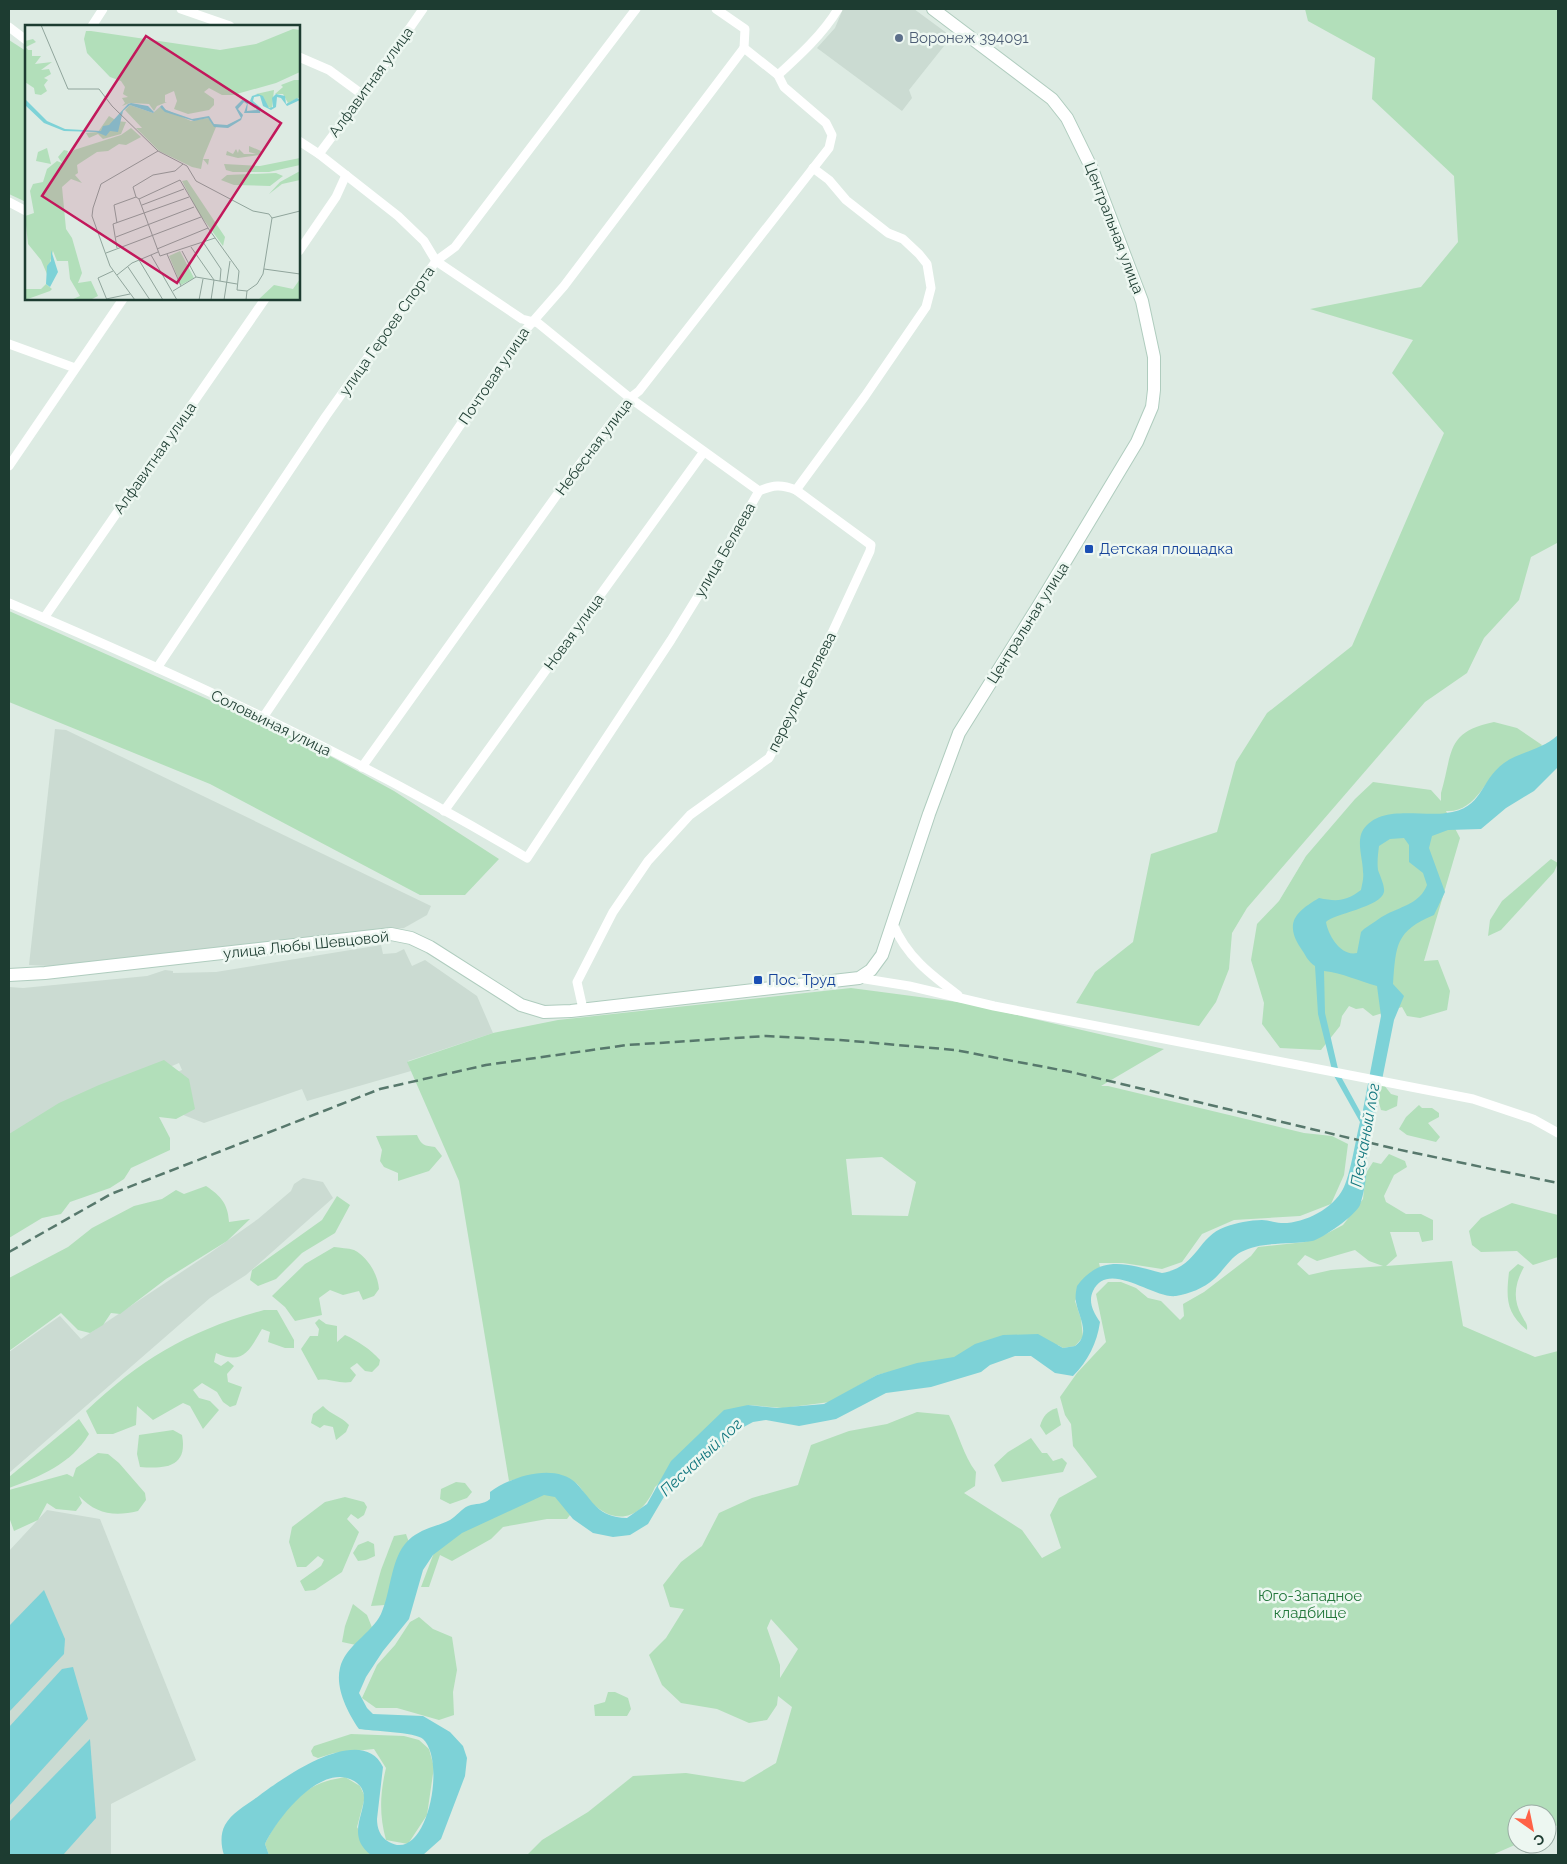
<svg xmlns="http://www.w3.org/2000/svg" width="1567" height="1864" font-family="Raleway,sans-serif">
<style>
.built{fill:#cbdbd2}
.green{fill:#b2dfba;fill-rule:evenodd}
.water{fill:#7dd2d7;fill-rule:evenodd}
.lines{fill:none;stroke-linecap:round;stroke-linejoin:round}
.secondary-casing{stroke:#afccbe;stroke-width:14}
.street{stroke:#fff;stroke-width:9}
.secondary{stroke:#fff;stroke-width:12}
.rail{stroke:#57786c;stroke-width:2.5;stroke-dasharray:10 5;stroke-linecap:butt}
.service-dot{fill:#5c6f8a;stroke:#edf7f1;stroke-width:2}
.transit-dot{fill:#1a4fb4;stroke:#edf7f1;stroke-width:2}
.labels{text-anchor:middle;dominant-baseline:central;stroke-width:5;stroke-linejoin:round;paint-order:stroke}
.service-label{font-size:15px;fill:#4e5e75;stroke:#edf7f1;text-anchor:start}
.street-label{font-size:15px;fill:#1d3c31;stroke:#edf7f1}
.transit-label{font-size:15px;fill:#164399;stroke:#edf7f1;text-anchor:start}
.park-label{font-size:15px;fill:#23773b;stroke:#edf7f1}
.water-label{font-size:16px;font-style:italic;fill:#11767e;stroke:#edf7f1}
.inset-road{fill:none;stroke:#90a59c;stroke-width:1}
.view{fill:#c2185b;fill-opacity:0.15;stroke:#c2185b;stroke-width:2.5}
.inset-edge{fill:none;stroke:#1d3c31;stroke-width:2.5}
</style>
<rect width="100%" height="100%" fill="#ddebe3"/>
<g class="built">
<path d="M843,9H914L948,34L941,44L944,46L909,90L912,98L902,111L817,48L835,28Z"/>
<path d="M55,729L66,730L431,906L427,915L404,928L50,966L29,965Z"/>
<path d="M381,945L383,954L396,953L404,949L412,966L425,960L477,996L493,1033L408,1061L411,1071L307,1101L302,1089L204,1123L168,1109L156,1081L182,1070L179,1063L9,1135V987L23,988L147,976L165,970L173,971V973L216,972Z"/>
<path d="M303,1178L323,1182L333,1198L246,1275L210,1298L9,1473V1352L60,1316L81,1339L210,1253L258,1219L291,1191L294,1184Z"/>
<path d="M47,1510L100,1519L196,1760L111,1804V1855H9V1551Z"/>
</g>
<g class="green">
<path d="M1305,9H1558V537L1557,543L1531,557L1519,600L1484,638L1467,673L1425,702L1247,908L1232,933L1229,969L1216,1002L1199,1026L1076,1003L1095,972L1133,942L1151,854L1217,832L1236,762L1267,713L1352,646L1444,433L1392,373L1413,340L1310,309L1421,287L1458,242L1454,176L1372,99L1375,58L1308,21Z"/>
<path d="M9,40L26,51V202L9,194Z"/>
<path d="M9,611L308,744L394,791L499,859L465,895H420L210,784L9,702Z"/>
<path d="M1494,722L1517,728L1542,745L1539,749C1529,753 1516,756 1507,762C1485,776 1477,813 1446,811L1460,838L1424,961L1438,960L1450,991L1447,1010L1420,1018L1407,1016L1402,1007L1373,1016L1363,1008L1356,1009L1349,1006L1342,1016L1340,1026L1321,1050L1280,1048L1262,1024L1264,1003L1251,960L1257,924L1279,901L1306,856L1355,799L1373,782L1431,790L1441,801V793C1453,753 1445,732 1494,722Z"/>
<path d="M1551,859L1558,863L1554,872L1501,930L1488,936L1490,920L1502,901Z"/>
<path d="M851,988L965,1003L1164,1049L1101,1086H1108L1304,1133L1332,1136L1348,1144L1344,1175L1331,1204L1300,1216L1234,1220L1202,1234L1182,1262L1162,1269L1123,1263H1099L1100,1267L1090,1274L1075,1301L1081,1319L1083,1337L1075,1346L1063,1348L1058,1345L932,1361L877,1375L830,1402L783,1408L748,1405L655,1487C642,1519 615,1527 590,1501C585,1496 582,1488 576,1483C572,1481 566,1480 561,1479C538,1471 533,1475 509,1481L459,1181L407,1062L493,1033L558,1020ZM882,1157L916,1182L908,1216L852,1215L846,1159Z"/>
<path d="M164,1060L189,1079L195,1109L176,1119L159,1117L170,1138V1150L131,1168L124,1179L110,1188L70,1202L61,1214L42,1218L9,1238V1134L59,1103L99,1085Z"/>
<path d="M1384,1085L1391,1094L1398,1096L1397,1106L1386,1111L1381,1110L1377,1096L1378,1089Z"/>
<path d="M1419,1105L1422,1108H1432L1439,1113V1117L1428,1123L1440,1137L1436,1142L1407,1135L1399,1129L1406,1117Z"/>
<path d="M417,1135C421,1145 425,1146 435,1147L442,1156L429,1171L398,1181V1173L384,1167L380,1161L382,1150L376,1136Z"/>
<path d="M1389,1154L1405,1161L1407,1167L1394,1175L1384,1196L1386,1202L1406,1214H1421L1433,1220V1240L1422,1242L1419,1232H1390L1397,1256L1386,1266L1452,1261L1463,1326L1535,1357L1558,1351V1825L1547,1830V1814H1517V1844L1492,1855H527L542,1840L588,1812L633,1776L686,1773L744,1782L776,1763L792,1707L778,1696L777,1705L767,1720L749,1723L717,1709L681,1703L662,1685L649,1655L666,1638L684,1609L670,1607L663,1585L681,1562L702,1546L719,1513L752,1498L798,1485L811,1445L849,1431L887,1424L917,1412L949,1415C959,1434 963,1455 976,1472L975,1486L964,1493L1022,1530L1042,1558L1061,1548L1050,1515L1059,1498L1097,1477L1073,1446L1071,1424L1065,1415L1060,1397L1077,1373L1106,1342L1096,1294L1108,1282H1121L1136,1288L1148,1298L1161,1301L1180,1320L1184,1316L1183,1304L1204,1292L1251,1256L1258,1247L1305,1242L1324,1235L1343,1225L1363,1199L1366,1173L1373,1162L1381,1164ZM1355,1250L1369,1261L1383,1266L1331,1270L1309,1275L1297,1264L1305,1255L1317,1261ZM771,1619L798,1649L780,1678V1665L767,1628Z"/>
<path d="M206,1186C221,1196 228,1204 229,1222L250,1219L227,1241L166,1279L120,1314L111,1313L103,1325L90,1333L78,1330L61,1313L9,1351V1278L68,1247L92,1228L134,1206L162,1199L176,1190L184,1194Z"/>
<path d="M337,1196L350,1205L335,1233L302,1253L276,1279L258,1286L250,1280L252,1270L322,1220Z"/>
<path d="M1512,1203L1558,1215V1257L1533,1265L1517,1251L1481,1252L1472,1245L1469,1231L1481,1218Z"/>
<path d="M334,1247C340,1248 348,1248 354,1250C368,1257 378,1275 379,1289L374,1296L363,1300L359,1291L343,1295L330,1290L319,1298L322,1315L295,1321L285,1307L272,1296L305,1264Z"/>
<path d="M1518,1264L1524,1267C1515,1283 1512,1299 1522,1316C1525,1322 1528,1324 1527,1330C1506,1313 1506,1298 1509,1272Z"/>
<path d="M264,1310H277L294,1340V1348H285L268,1342L270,1332L262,1329C250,1349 244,1366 216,1353L214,1362L221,1366L228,1361L234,1366L227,1374L228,1382L242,1387L236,1405L230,1407L223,1402L217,1392L202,1383L193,1390L199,1398L210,1401L219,1410L203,1429L190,1406L183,1403L153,1420L137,1406L136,1425L113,1434H97L86,1411C142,1358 190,1330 264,1310Z"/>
<path d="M319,1319L326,1324L337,1326V1342L345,1335C358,1341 370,1349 380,1360L379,1365L372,1372L365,1371L357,1363L350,1368L356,1375L351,1382C338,1384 330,1378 318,1380L301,1349L310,1336H318L319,1329L315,1323Z"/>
<path d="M323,1406C331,1415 341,1416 349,1425L346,1432L336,1440L333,1427L324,1425L320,1428L311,1423L313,1414Z"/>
<path d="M1057,1408L1061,1425L1046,1435L1040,1426C1043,1416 1047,1411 1057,1408Z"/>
<path d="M79,1419L89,1434C71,1464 41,1476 9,1488V1477Z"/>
<path d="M173,1430L182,1435C188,1467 166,1469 140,1467L137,1454L139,1435Z"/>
<path d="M1031,1438L1042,1453H1047L1053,1461L1062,1458L1067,1463L1063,1472L1002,1482L994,1465L1008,1452Z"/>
<path d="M98,1453L108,1454L119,1463L145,1493L146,1500L138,1511C114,1517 96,1514 79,1496L82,1503L76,1511L56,1509L47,1503L38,1520L14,1531L9,1517V1490L67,1474L73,1477L76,1468Z"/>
<path d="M456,1482L465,1483L472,1492L467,1498L450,1504L440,1499L441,1489Z"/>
<path d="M555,1490L569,1509L570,1515L567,1519H547L503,1527L491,1539L452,1561L440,1555L429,1587H421L435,1550L472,1519Z"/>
<path d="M345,1497L364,1502L367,1507L364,1515L358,1519L351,1514L347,1519L359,1532L342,1572L315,1590L305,1591L300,1581L321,1566L324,1560L318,1556L306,1567H297L289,1542L292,1527L325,1502Z"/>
<path d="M406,1534L411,1548L385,1605L371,1606L381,1570L394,1536Z"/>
<path d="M368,1541L374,1544L375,1556L366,1560L358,1561L353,1553L358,1545Z"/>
<path d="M353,1604L367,1615L373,1630L356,1645L342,1642L345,1626Z"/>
<path d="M419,1617L433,1629L452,1637L457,1670L453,1692L454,1715L439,1720L397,1708H376L362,1698L377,1665L395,1645L410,1622Z"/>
<path d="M608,1692H615L628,1698L631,1709L627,1716H595L594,1705L605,1702Z"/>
<path d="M351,1734L404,1736L419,1740L429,1749L434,1767L427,1815L408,1844L386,1840C379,1815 380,1793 386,1768L374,1749L334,1753L318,1758L313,1756L311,1751L314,1746Z"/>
<path d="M345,1777L360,1786L365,1797L357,1827L372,1855H269L265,1844C276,1821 297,1792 321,1783C328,1780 337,1779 345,1777Z"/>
</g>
<g class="water">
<path d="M1558,735V767L1534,791L1506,808L1481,829L1448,830L1432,836L1429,848L1445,892L1434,915C1395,931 1396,946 1393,984L1404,996L1394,1020L1366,1160C1368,1173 1364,1193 1360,1205C1356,1215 1322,1239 1312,1241C1289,1245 1261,1241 1241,1252C1230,1258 1223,1271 1214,1279C1204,1288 1189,1294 1176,1296C1153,1299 1108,1259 1093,1291C1088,1302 1093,1312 1100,1322C1097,1343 1088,1361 1073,1376L1055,1373L1031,1356H1015L990,1365L981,1372L931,1387L886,1393L836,1419L799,1426L766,1420L753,1422L738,1430L723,1447L668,1490L648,1524L630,1535L613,1537L593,1533L573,1519L555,1497L544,1495L462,1533L433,1555L423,1570L409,1619L383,1651L366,1677L359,1693L367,1708L373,1714L423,1716L450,1732L463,1746L467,1758L465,1776L441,1839L423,1855H371C339,1831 379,1801 357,1783C324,1758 277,1818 265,1844L269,1855H224C221,1846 220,1834 225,1825C232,1812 248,1804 260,1795C284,1777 362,1722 383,1767L377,1819C377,1828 380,1837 389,1842C427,1864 447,1761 423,1739C416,1732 371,1731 359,1729C348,1713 335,1688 340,1668C345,1646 371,1634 381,1614C392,1590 390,1554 412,1537C424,1528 438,1526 450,1520C457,1516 461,1509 468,1506C476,1503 483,1505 490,1499V1492C510,1477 554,1462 576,1483C594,1502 597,1517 627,1518L647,1504L671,1461L724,1410L748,1405L777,1408L824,1404L877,1375L917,1363L954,1357L975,1344L1003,1335L1038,1334L1063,1348L1075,1346C1091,1334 1079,1318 1076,1302C1075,1297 1076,1291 1077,1286C1101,1253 1129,1265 1162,1273C1198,1267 1197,1237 1225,1227C1236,1223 1250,1220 1262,1220C1269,1220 1275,1223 1281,1223C1303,1224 1333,1209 1343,1189C1350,1177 1356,1138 1360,1122L1333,1074L1318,1014L1315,966C1308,962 1305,954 1300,947C1284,922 1297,911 1319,898C1338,902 1346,901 1361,890C1362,884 1364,878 1363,872C1363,859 1356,842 1363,830C1380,804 1421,817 1446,813C1484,809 1479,781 1504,763C1521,751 1540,751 1558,735ZM1404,838L1409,845V862L1423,873L1427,885C1420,903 1403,906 1387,914C1379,918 1372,924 1364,929L1361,932L1357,953C1341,957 1328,935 1326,922C1333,914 1381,907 1384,892C1385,886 1380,876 1378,870C1377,862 1378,854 1379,846L1390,839ZM1324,971C1343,973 1358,981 1377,986L1381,1016L1362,1115L1339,1073L1325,1013Z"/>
<path d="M44,1590L65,1639L64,1654L9,1712V1626Z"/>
<path d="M73,1667L88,1719L9,1806V1727L62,1669Z"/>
<path d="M90,1739L96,1818L63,1855H9V1822Z"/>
</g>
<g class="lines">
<defs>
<path id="secondary" d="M9,975L45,973L391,934L411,938L430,947L521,1005L544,1012L571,1011L859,978L871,970L882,955L929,814L959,733L1039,605L1137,442L1152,407L1154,390V357L1142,301L1092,169L1067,118L1052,99L933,9"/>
</defs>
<use href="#secondary" class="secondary-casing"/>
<g class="street">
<path d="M181,9L230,26"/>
<path d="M92,26L103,9"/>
<path d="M9,27L26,40"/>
<path d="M299,57L329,70L363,95"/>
<path d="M778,75C800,55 823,34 838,9"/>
<path d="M299,141L319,154L398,216L424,241L436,261L522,319L538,323L630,398L759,491"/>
<path d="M319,154L363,95L423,9"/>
<path d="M9,202L26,211"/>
<path d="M299,251L336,197L346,175"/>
<path d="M9,344L75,368"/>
<path d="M9,466L123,299"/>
<path d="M9,603C185,678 362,759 527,858L671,640L714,570L759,491C773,485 781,484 796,490L865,396L926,307L931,288L927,264L919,254L903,239L888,233L846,200L829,180L813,168"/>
<path d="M44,618L265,299"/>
<path d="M157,668L326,416L436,261L455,247L636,9"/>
<path d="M262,719L521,335L564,286L744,48"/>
<path d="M362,767L564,485L630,398L639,391L829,148L832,135L826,123L784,87L778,75L744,48L745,29L716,9"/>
<path d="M444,811L703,453"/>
<path d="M893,924C906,956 931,975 958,995"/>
<path d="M859,978L909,986L994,1006L1473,1099L1533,1119L1558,1133"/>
<path d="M583,1009L577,982L613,912L648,861L690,815L769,758L814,672L870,551L871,545L796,490"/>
</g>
<use href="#secondary" class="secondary"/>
<path class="rail" d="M9,1252L111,1194L380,1089L486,1065L627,1045L766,1036L840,1040L955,1050L1071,1072L1396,1149L1558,1183"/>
</g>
<circle class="service-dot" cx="899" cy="38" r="5"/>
<g class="transit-dot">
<rect x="1084" y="544" width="10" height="10" rx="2.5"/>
<rect x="753" y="975" width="10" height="10" rx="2.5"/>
</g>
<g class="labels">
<g class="service-label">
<text x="909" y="38">Воронеж 394091</text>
</g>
<g class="street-label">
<text transform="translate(371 82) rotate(-54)">Алфавитная улица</text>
<text transform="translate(1114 228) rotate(69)">Центральная улица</text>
<text transform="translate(387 331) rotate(-55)">улица Героев Спорта</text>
<text transform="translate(494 376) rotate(-56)">Почтовая улица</text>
<text transform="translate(594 447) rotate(-53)">Небесная улица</text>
<text transform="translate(155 458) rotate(-55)">Алфавитная улица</text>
<text transform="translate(725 550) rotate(-60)">улица Беляева</text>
<text transform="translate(1028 623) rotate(-58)">Центральная улица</text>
<text transform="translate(574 632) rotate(-54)">Новая улица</text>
<text transform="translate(802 692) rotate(-63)">переулок Беляева</text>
<text transform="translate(271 723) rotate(26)">Соловьиная улица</text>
<text transform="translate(306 945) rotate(-6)">улица Любы Шевцовой</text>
</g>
<g class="transit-label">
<text x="1099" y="549">Детская площадка</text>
<text x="768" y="980">Пос. Труд</text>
</g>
<g class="park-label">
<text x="1310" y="1596">Юго-Западное<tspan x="1310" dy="17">кладбище</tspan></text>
</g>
<g class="water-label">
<text transform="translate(1365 1135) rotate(-80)">Песчаный лог</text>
<text transform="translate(701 1457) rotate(-43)">Песчаный лог</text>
</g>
</g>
<g transform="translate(25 25)">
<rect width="275" height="275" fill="#ddebe3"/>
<path d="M268,4L275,5V47L251,58L208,70H197L184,63L179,67L189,74V80L184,85L163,89L149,84L152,76L149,66L140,70V77H142L132,81L129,86L124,79L105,78L97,81L100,78L97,73L103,72L98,69L100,62L96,56L85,52L62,28L59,14L61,6H66L195,25L231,19ZM8,14L11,17L1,22L3,25H7V31H16L10,39L27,37L16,45L24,44L26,49L19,53L23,55L19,60L22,66L16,70L10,69L9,63L0,57V16ZM269,55H275V72L263,78L258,69H250L258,62L256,60ZM249,65L247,83L241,82L238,72L231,69ZM105,80L128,88L135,82L166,96L183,93L191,102L179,131L178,134H184L183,140L178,134L176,144L167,142L134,126L111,103H117L100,85ZM84,91L92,96L101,97L96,109L78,114L73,109L64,113L61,108L73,107ZM106,103L116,112L101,120L94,119L83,126L72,127L52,140L53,148L50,150L57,158L46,154L37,162L41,204L47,213L57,248L53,258L66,256L73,271L65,275H46L55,271L45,254L43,236H32L28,226L22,249L16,235L3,219L0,191L9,188L5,166L8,159L18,157L22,144L32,136L37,138L33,132L39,125L43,126L41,133L49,125L96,110ZM224,121L236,126L235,130L213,133L201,130L202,126L208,129L211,124L213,128L214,124L219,129H231L224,127ZM22,123L26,139L11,136L13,127ZM275,133V140L244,147H208L201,145L199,139L235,141ZM275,146V155L257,159L244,169L255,157ZM251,148L258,151L245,161L209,160L196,155L202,150ZM162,155L200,212L198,221L173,187L157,156ZM155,226L169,253L156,260L144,231ZM275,254V275H233L249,260L268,264ZM21,259L27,264L25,266L0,275V264H16Z" fill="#b2dfba"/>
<path d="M233,69L238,71L244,83L248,82L247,73L251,69L260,71L261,79L272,73L275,75L262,81L256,73L252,72L251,82L246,85L238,81L235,71L229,72L228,76L236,83L235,88H219L222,79L219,77L213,84L218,90L216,95L203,103L189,102L183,93L169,96L140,87L135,82L128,88L105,80L98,86L93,107L85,106L81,111L71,107L39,106L19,98L0,80V74L22,96L40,104L76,106L78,101L84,100L103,79L106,78L123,81L129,87L137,80L141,85L167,94L184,91L189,99L202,100L216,93L210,82L217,75L223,76L222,86L232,85L225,76L227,71ZM26,225L33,247L25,262L21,259L22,241L26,236Z" fill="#7dd2d7"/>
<path class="inset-road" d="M16,0L43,64H74L87,81L133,126L162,141L171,156L228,186L244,189L247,193M111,172L108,162L128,150L150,146L158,139M114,174L135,231L190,213M117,180L159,164M247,193L275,186M92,198L89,180L111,172L114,174L155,155L183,203L214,246L212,265L222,266M91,212L169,182M178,217L196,244L195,256M166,222L189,255L186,275M92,223L88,199L164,172M132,224L183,203M157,226L171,252M81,228L176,192M142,229L156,261M126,230L152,275M114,235L138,275M103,242L125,275M239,244L275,249M92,250L107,238L133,227M148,266L171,252L212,259M81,274L105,269M82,275L73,253L88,246M110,275L85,241L67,191L68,183L76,159L133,126M174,275L178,254M199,275L205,236M221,275L222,266L232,259L238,249L247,193"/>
<path class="view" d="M121,11L256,98L152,258L17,171Z"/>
<rect width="275" height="275" class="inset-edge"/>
</g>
<rect width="1567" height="1864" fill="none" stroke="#1d3c31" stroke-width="20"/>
<g transform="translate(1532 1829) rotate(147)"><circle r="24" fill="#edf7f1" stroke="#9aaca4"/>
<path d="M0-4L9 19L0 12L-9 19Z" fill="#ff6247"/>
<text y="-8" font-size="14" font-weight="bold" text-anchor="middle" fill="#1d3c31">С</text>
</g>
</svg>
